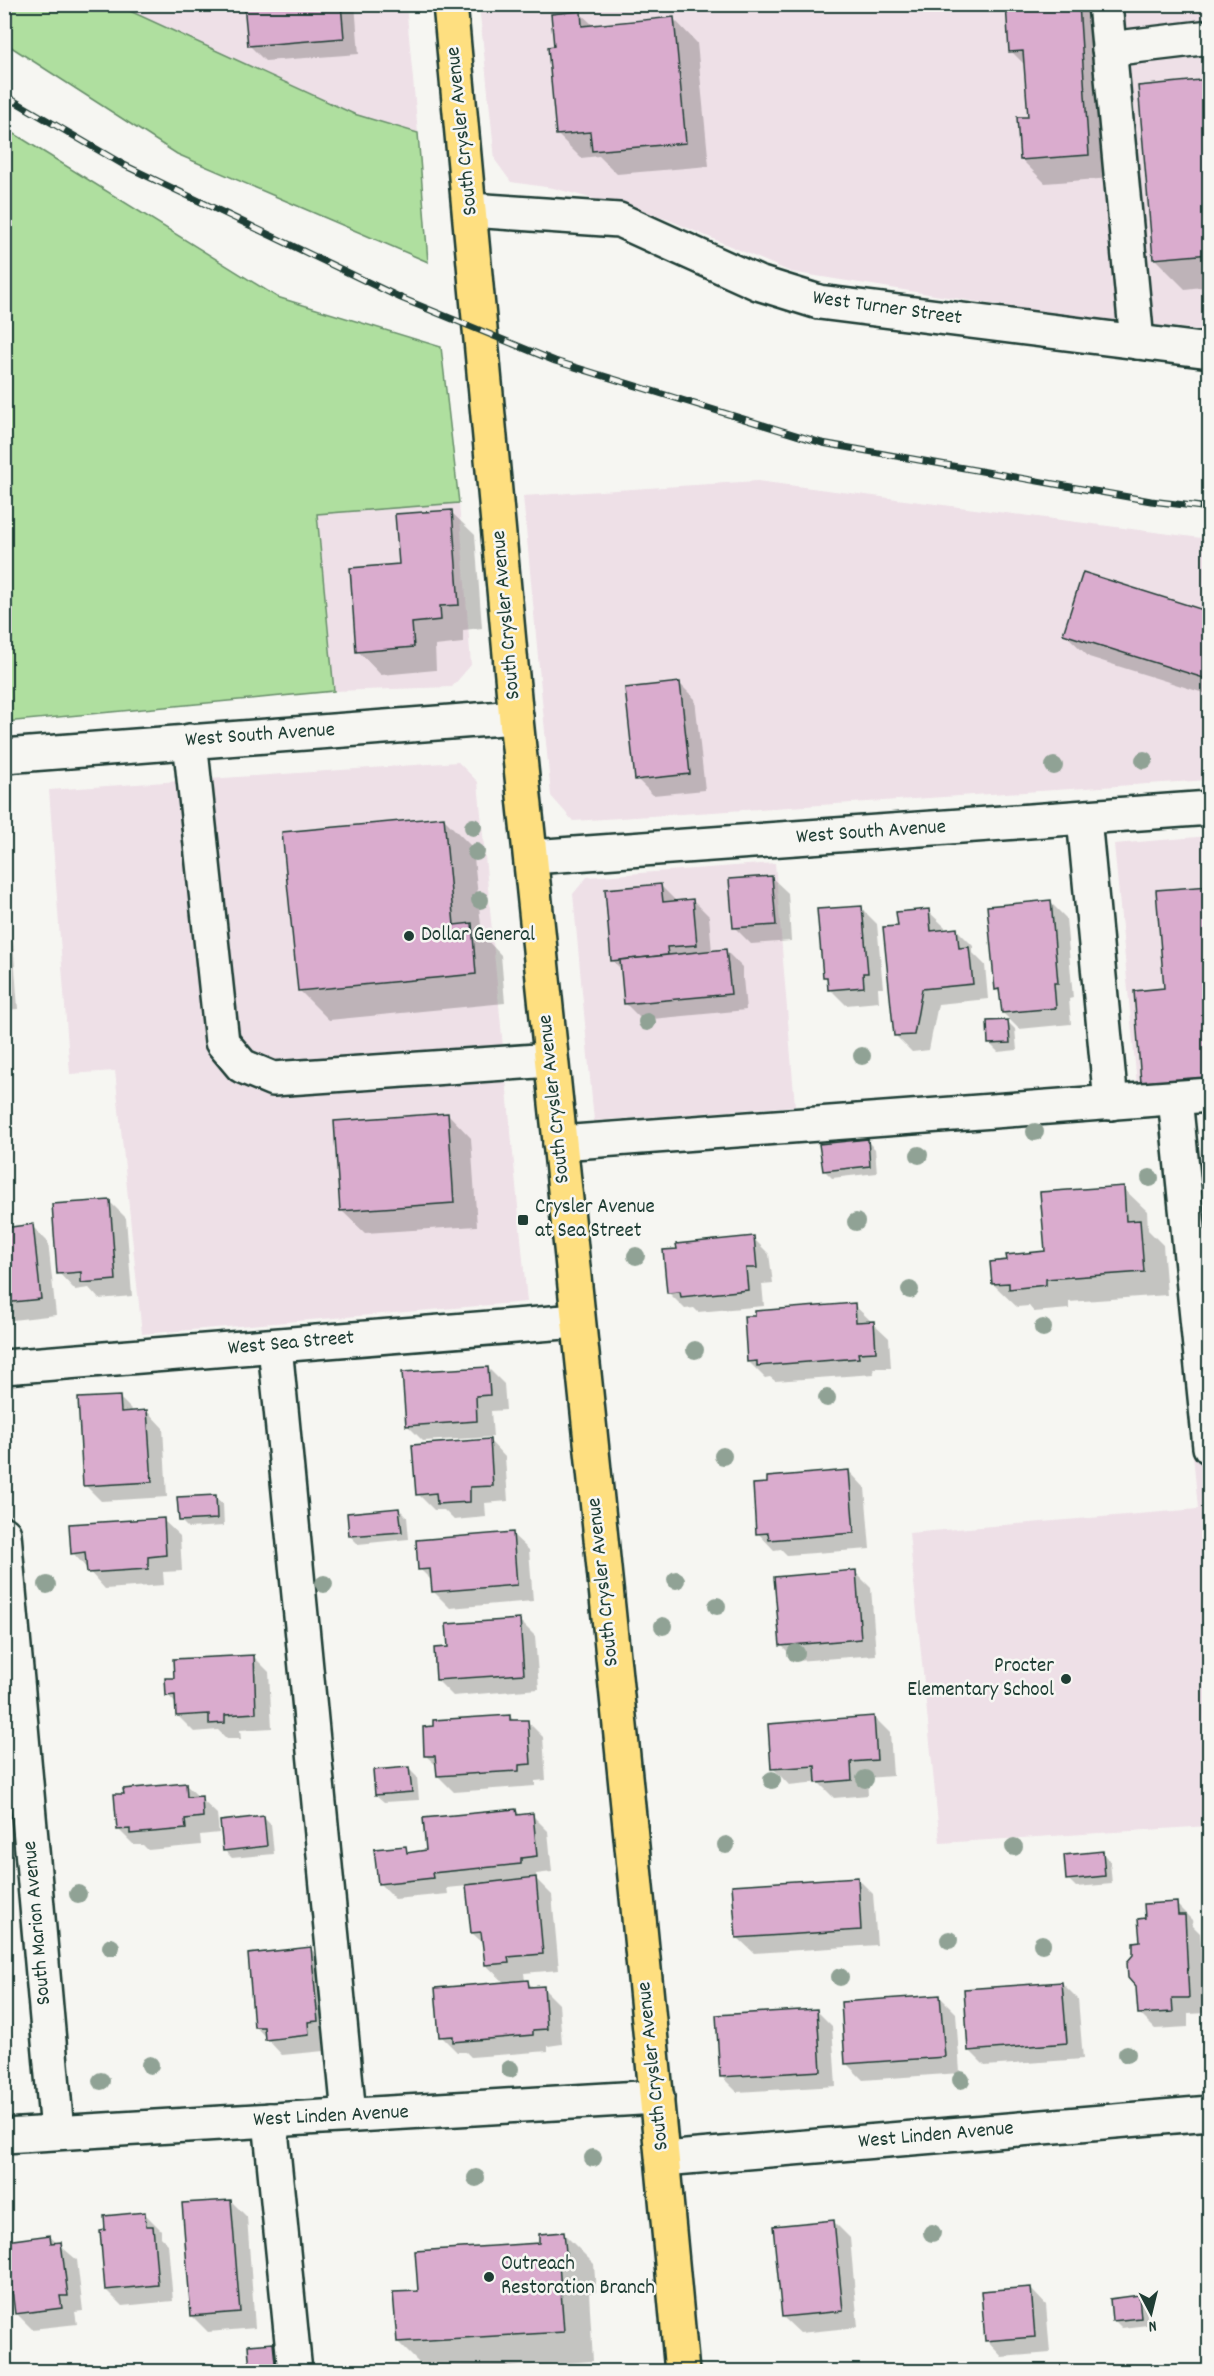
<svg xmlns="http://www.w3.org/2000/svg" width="1214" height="2376" font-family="Dekko,sans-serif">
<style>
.built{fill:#eee0e7}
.green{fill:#afdf9f;stroke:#678e6a;stroke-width:1.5}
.shadow{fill:#0003}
.building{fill:#daacce;stroke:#1f3d34;stroke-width:1.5}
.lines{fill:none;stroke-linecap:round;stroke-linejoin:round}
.minor-casing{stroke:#1f3d34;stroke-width:38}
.major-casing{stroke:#1f3d34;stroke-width:38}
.minor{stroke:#f6f6f2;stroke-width:33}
.major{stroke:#fedf80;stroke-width:33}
.rail-casing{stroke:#1f3d34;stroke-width:7}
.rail{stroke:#f6f6f2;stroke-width:4.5;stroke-dasharray:14;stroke-linecap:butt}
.tree{fill:#90a295}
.poi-dot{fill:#1f3d34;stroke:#f6f6f2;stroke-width:2}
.labels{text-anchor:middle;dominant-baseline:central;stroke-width:5;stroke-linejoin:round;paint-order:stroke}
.street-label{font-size:21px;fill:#1f3d34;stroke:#f6f6f2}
.poi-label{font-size:21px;fill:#1f3d34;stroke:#f6f6f2;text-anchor:start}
</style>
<rect width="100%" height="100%" fill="#f6f6f2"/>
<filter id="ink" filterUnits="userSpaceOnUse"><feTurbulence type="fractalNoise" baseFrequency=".0167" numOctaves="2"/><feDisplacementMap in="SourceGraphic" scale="12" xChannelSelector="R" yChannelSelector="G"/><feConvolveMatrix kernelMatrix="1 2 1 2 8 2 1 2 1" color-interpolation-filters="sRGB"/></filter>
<g filter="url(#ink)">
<g class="built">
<path d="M117,5H406L418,133L354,114Z"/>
<path d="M479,5H1209V331L1059,315L791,272L664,218L553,188L511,182L495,160Z"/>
<path d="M757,481L1209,539V780L573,821L551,796L523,496Z"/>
<path d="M459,503L471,665L452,687L334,691L317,513Z"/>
<path d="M458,762L478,782L527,1302L142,1334L115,1071L70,1074L49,790Z"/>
<path d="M1209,836V1078L1137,1084L1114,844Z"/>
<path d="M775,863L795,1106L594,1121L573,894L587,877Z"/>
<path d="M1209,1354V1826L940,1843L909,1533L1198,1509L1184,1356Z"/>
</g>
<g class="green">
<path d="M4,5H117L354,114L418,133L428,262L177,154L5,43Z"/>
<path d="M5,128L277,297L441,347L459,503L317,514L334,691L5,722Z"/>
</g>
<g class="shadow">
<path d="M246,4H355L359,54L265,61L249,45Z"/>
<path d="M1008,4H1100L1112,178L1045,183L1021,159L1029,118L1026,66L1011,51Z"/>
<path d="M580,13L594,26L674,19L697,43L709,166L617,174L599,156L581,158L558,135L556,48Z"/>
<path d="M1210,80V286L1185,289L1155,259Z"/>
<path d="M451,512L475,535L482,628L463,630V643L435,646L436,670L381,675L358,651L401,566Z"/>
<path d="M1210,614V695L1089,657L1065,634Z"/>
<path d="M679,683L695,699L705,790L653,795L637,779Z"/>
<path d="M443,818L473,848L482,935L501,955L505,1003L329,1020L299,990Z"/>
<path d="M771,877L788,893L791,941L751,944L735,928Z"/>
<path d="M661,886L677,902L693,900L709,916L712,952L726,951L742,967L746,1010L642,1020L625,1003L622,970L612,960Z"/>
<path d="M1210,887V1109L1172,1112L1142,1082Z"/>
<path d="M1050,902L1066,918L1073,998L1069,999L1071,1024L1019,1029L1003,1013L1001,994L996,989Z"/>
<path d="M861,908L877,924L883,988H878L879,1002L846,1005L830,989L829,980L825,976Z"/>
<path d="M928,911L945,927V931L957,930L973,946V953L985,965L988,999L938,1004L929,1050L912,1052L896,1036L899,927Z"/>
<path d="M4,931L13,940L18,1009L4,1010Z"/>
<path d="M1007,1021L1015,1029L1017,1050L998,1052L990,1044Z"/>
<path d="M448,1114L471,1138L477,1226L365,1233L341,1210Z"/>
<path d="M867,1141L875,1149L877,1173L832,1178L824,1170Z"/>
<path d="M1123,1188L1147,1211L1148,1230L1163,1245L1167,1295L1069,1302V1309L1034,1312L1029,1306L1017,1307L993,1284L1008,1262L1047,1253Z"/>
<path d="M110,1202L126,1218L132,1296L99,1299L89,1288L75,1290L59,1273Z"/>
<path d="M32,1226L48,1242L56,1315L4,1321V1229Z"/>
<path d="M753,1238L769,1254L773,1283L762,1284L764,1306L698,1312L694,1308L685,1309L669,1293Z"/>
<path d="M854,1305L889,1338L891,1368H873L874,1374L775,1381L770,1377L765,1378L749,1362Z"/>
<path d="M488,1368L504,1384L506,1410L491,1411L493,1437L423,1441L407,1425Z"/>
<path d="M119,1397L134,1412L147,1411L163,1428L167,1497L101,1501L85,1485Z"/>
<path d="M489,1440L505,1457L508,1501L485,1503L486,1517L454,1520L444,1510H434L418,1494Z"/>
<path d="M849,1471L865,1488L870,1549L787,1555L781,1549L774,1550L758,1533L769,1484Z"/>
<path d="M215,1497L223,1504L224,1526L188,1528L180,1520Z"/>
<path d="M399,1509L407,1517L409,1539L358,1544L350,1536Z"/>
<path d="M163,1520L180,1536L182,1571L163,1572L164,1585L105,1589L73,1553Z"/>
<path d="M512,1534L529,1550L533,1601L450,1608L434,1592L433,1582L420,1569Z"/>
<path d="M855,1572L871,1588L876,1655L797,1661L781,1645Z"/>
<path d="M519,1620L535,1636L539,1689L453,1696L437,1680L449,1649Z"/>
<path d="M253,1656L269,1672L272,1728L240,1730L241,1739H227L218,1730L194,1732L178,1716L177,1705L168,1695L175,1679Z"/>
<path d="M510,1716L515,1722L527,1721L543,1737L546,1780L535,1781V1786L454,1792L438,1776V1767L426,1756Z"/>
<path d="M874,1717L890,1733L893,1776L867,1778L868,1795L834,1798L818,1782L789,1785L773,1768Z"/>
<path d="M409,1769L417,1777L419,1800L384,1802L376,1795Z"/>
<path d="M186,1785L217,1814L219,1833L200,1835L201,1845L148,1850L143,1845H134L118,1829Z"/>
<path d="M516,1810L521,1816L532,1815L548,1831L552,1872L536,1874L537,1880L552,1895L559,1970L524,1973L525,1981L535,1988H543L559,2004L562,2044L548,2046V2051L471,2057L466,2052H457L441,2036L505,1983L486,1965L484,1944L472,1933L468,1886L447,1888L448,1894L395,1899L379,1883L405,1848L411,1854L427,1852Z"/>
<path d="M264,1818L271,1825L274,1854L232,1858L224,1850Z"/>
<path d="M1102,1853L1110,1861L1112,1884L1076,1887L1068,1879Z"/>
<path d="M857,1878L873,1894L877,1945L754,1953L737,1937Z"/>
<path d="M1176,1904L1192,1920L1193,1926L1200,1933L1205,2013L1188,2014V2027L1155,2029L1139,2013L1141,1942L1146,1919Z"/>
<path d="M311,1949L327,1965L334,2037L323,2038L324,2051L282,2055L256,2027Z"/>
<path d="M1062,1983L1078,1999L1083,2059L985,2066L969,2050Z"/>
<path d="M940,1997L956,2013L960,2073L863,2080L847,2064Z"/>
<path d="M4,2003L10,2009L14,2056L4,2057Z"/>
<path d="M816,2010L832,2026L836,2086L737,2092L721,2076Z"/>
<path d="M231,2201L247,2217L255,2328L208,2332L192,2316Z"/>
<path d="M145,2214L161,2230V2237L168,2244L173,2301L122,2306L106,2290Z"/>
<path d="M834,2222L850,2238L858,2327L800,2333L783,2317Z"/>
<path d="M564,2234L594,2264L596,2292L589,2293L593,2361L428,2372L398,2342L419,2292Z"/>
<path d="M50,2237L77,2260L83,2311L75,2312L77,2324L32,2329L16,2313Z"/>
<path d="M1030,2288L1046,2305L1050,2353L1002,2357L986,2340Z"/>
<path d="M1138,2297L1146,2305L1148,2325L1122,2328L1114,2320Z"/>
<path d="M273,2344L281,2352L283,2372H252Z"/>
</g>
<g class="building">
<path d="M244,4H341L344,38L248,46Z"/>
<path d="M1006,4H1079L1089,155L1020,160L1017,117H1028L1023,51L1009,52Z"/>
<path d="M581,11L582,26L674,17L686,143L592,151L590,132L556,135L548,47L554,46L551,14Z"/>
<path d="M1210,79V254L1153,259L1138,86Z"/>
<path d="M452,510L459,605L440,606L441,620L412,623L414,647L356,652L350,568L399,564L395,514Z"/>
<path d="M1083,572L1210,612V680L1063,634Z"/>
<path d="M680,682L690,774L635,780L625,688Z"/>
<path d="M444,817L454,925L472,923L476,974L298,991L282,832Z"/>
<path d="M772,876L776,925L733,928L729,879Z"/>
<path d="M661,884L663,902L693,899L697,945L667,947L668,955L611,961L605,889Z"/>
<path d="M1210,886V1077L1141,1083L1134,991L1164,988L1156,890Z"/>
<path d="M1051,900L1058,983H1054L1056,1008L1002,1013L999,989L995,990L987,906Z"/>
<path d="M862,906L868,973H863L864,987L828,990L827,977H823L817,909Z"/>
<path d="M929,909L931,931L957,928L959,948L969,947L973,984L922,989L914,1035L894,1036L883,927L898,926L896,912Z"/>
<path d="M726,949L731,994L624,1004L620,960Z"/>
<path d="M1008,1020L1010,1043L988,1044L987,1021Z"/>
<path d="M448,1113L454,1203L340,1211L334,1121Z"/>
<path d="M868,1139L870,1166L823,1171L819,1144Z"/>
<path d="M1124,1186L1126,1221L1140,1220L1144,1272L1046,1279V1285L1009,1289V1283L992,1284L990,1262L1007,1260L1006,1255L1045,1251L1040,1192Z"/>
<path d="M110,1200L116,1280L81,1283V1272L57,1274L52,1204Z"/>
<path d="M33,1224L41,1299L4,1303V1228Z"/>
<path d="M754,1236L757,1268H746L748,1290L681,1297L680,1292L667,1293L663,1250L677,1249L676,1244Z"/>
<path d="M855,1303L856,1322L874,1321L876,1352L858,1353L859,1358L757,1366V1361L747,1362L744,1316H755V1311Z"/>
<path d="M488,1367L490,1395L476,1396L477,1421L406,1426L402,1372Z"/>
<path d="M120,1396L121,1412L147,1410L152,1482L83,1486L78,1398Z"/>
<path d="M490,1439L493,1486L470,1487V1502L437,1504L436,1493L416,1495L412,1445Z"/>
<path d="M849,1470L854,1533L769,1540L768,1533L756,1534L753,1484L767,1483V1477Z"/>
<path d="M216,1495L217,1519L179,1521L177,1497Z"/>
<path d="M399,1508L402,1532L349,1536L347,1513Z"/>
<path d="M164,1518L166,1555L148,1557V1569L87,1573L85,1552L71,1554L69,1524Z"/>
<path d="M513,1532L517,1585L432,1592L430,1569L418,1570L416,1540Z"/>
<path d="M856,1570L861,1639L780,1646L774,1577Z"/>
<path d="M520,1619L524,1674L436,1680L434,1648L448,1647L446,1624Z"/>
<path d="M254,1655L256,1713L225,1715V1723L209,1724V1714L176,1716L175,1695L166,1696L165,1678H174L173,1659Z"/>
<path d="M510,1715V1720H528L531,1764L519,1765V1771L437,1776L435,1756H424L423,1727L433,1726V1720Z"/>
<path d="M874,1716L877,1760L851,1762L852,1780L816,1783L815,1766L771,1769L768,1724Z"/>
<path d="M409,1767L412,1792L375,1795L373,1770Z"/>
<path d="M186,1783L187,1797L202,1796L203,1817L185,1819L186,1829L130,1834V1829L117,1830L114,1794H124L123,1789Z"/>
<path d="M516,1809L517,1815L533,1813L537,1856L521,1858V1864L432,1873L433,1878L378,1884L374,1849L406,1846L407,1853L426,1850L423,1818Z"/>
<path d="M264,1816L267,1846L223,1851L220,1821Z"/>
<path d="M1103,1851L1105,1876L1066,1880L1064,1855Z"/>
<path d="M536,1877L543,1954L508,1957L509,1963L485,1965L481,1932L471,1933L466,1885Z"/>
<path d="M858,1877L861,1930L736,1938L732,1885Z"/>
<path d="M1177,1902L1178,1915H1185L1189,1998H1172L1173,2012L1138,2014L1136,1987L1128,1978L1127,1962L1133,1955V1942L1140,1941L1138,1919L1145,1918L1144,1904Z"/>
<path d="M311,1947L318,2021L308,2022L309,2035L265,2040L264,2027H254L248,1954Z"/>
<path d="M528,1980L529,1987L544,1986L547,2029L533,2030V2035L453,2042V2036L439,2037L435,1988Z"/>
<path d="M1062,1982L1067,2043L968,2051L964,1989Z"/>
<path d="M940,1995L945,2057L845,2064L841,2002Z"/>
<path d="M817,2009L821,2071L720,2077L716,2015Z"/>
<path d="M231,2200L240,2312L191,2316L182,2203Z"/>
<path d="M145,2212L146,2226H153L158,2285L105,2290L100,2231L105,2230L104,2216Z"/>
<path d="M834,2220L843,2311L782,2317L773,2226Z"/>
<path d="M564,2232L567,2262L559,2263L564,2332L397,2342L393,2292L418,2291L415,2251L539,2243V2234Z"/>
<path d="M50,2235L51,2243L61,2242L68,2296H60L62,2308L15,2314L6,2241Z"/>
<path d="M1031,2287L1035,2337L985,2341L981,2291Z"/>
<path d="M1139,2295L1141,2318L1112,2321L1110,2299Z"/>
<path d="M273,2343L276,2372H250L248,2345Z"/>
</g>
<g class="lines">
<defs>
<g id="minor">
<path d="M1105,4L1137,342"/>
<path d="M1109,49L1210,37"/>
<path d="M471,210L619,220L758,283L819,302L1210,351"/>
<path d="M190,741L222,1042L242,1066L273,1079L551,1060"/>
<path d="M4,756L516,717"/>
<path d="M1084,818L1111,1103"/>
<path d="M532,857L1210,808"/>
<path d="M1175,1098L1210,1447"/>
<path d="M560,1143L1210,1095"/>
<path d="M275,1346L349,2115"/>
<path d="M4,1367L577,1321"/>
<path d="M4,1534L57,2132"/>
<path d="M270,2120L295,2372"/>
<path d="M4,2136L657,2097"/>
<path d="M663,2159L1210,2113"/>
</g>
<path id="major" d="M450,4C474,242 492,481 516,719C573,1269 632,1820 682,2372"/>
</defs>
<use href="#minor" class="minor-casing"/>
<use href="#major" class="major-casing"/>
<use href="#minor" class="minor"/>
<use href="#major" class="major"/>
<defs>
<path id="rail" d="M4,95L124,165L401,298L555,361L822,443L1151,501L1210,508"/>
</defs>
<use href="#rail" class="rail-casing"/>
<use href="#rail" class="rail"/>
</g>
<g class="tree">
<circle cx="1144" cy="760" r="9"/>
<circle cx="1054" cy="766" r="9"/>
<circle cx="473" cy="827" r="9"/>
<circle cx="476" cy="852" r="9"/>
<circle cx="480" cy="900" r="9"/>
<circle cx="647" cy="1022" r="9"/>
<circle cx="862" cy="1056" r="9"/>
<circle cx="1035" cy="1132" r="9"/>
<circle cx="919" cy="1155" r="9"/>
<circle cx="1150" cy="1178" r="9"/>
<circle cx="856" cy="1222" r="9"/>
<circle cx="636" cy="1256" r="9"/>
<circle cx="910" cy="1290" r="9"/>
<circle cx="1043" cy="1328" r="9"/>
<circle cx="695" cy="1350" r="9"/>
<circle cx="827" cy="1398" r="9"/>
<circle cx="723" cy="1456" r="9"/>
<circle cx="676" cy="1580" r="9"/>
<circle cx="324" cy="1584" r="9"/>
<circle cx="47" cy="1585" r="9"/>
<circle cx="717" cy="1606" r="9"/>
<circle cx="663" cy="1626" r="9"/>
<circle cx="796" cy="1653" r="9"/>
<circle cx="865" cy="1779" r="9"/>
<circle cx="772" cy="1780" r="9"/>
<circle cx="726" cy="1845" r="9"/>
<circle cx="1014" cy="1847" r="9"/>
<circle cx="78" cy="1894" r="9"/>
<circle cx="949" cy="1940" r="9"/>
<circle cx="1042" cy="1944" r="9"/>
<circle cx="111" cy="1947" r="9"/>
<circle cx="840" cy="1977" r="9"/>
<circle cx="1127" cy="2054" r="9"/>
<circle cx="150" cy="2065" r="9"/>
<circle cx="510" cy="2069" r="9"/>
<circle cx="961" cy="2080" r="9"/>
<circle cx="101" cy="2081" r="9"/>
<circle cx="593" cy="2158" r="9"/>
<circle cx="476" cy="2178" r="9"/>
<circle cx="932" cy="2233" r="9"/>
</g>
</g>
<g class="poi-dot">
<circle cx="409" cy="936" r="6"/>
<rect x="517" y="1214" width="12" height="12" rx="3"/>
<circle cx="1066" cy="1679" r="6"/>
<circle cx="489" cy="2277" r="6"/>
</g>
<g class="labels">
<g class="street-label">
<text transform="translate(463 131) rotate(-96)">South Crysler Avenue</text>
<text transform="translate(887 309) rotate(8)">West Turner Street</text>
<text transform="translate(507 615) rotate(-95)">South Crysler Avenue</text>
<text transform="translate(260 736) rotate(-4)">West South Avenue</text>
<text transform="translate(871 833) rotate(-4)">West South Avenue</text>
<text transform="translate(555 1099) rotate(-96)">South Crysler Avenue</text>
<text transform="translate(291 1344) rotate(-5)">West Sea Street</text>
<text transform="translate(604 1582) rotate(-96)">South Crysler Avenue</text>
<text transform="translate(38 1923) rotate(-95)">South Marion Avenue</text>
<text transform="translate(654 2066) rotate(-96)">South Crysler Avenue</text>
<text transform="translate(331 2117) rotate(-3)">West Linden Avenue</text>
<text transform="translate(936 2136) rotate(-5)">West Linden Avenue</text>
</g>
<g class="poi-label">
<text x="421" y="936">Dollar General</text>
<text x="535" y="1208">Crysler Avenue<tspan x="535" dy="24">at Sea Street</tspan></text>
<text x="1054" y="1667" text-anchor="end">Procter<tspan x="1054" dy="24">Elementary School</tspan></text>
<text x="501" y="2265">Outreach<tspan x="501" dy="24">Restoration Branch</tspan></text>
</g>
</g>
<rect width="1214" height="2376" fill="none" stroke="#f6f6f2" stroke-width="24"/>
<rect x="12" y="12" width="1190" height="2352" fill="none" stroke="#1f3d34" stroke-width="2" filter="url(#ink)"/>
<g transform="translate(1151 2313) rotate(173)" stroke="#f6f6f2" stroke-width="4.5" paint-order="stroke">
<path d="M0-4.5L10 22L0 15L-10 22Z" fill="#1f3d34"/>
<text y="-9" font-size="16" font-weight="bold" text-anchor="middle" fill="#1f3d34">N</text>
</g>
</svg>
